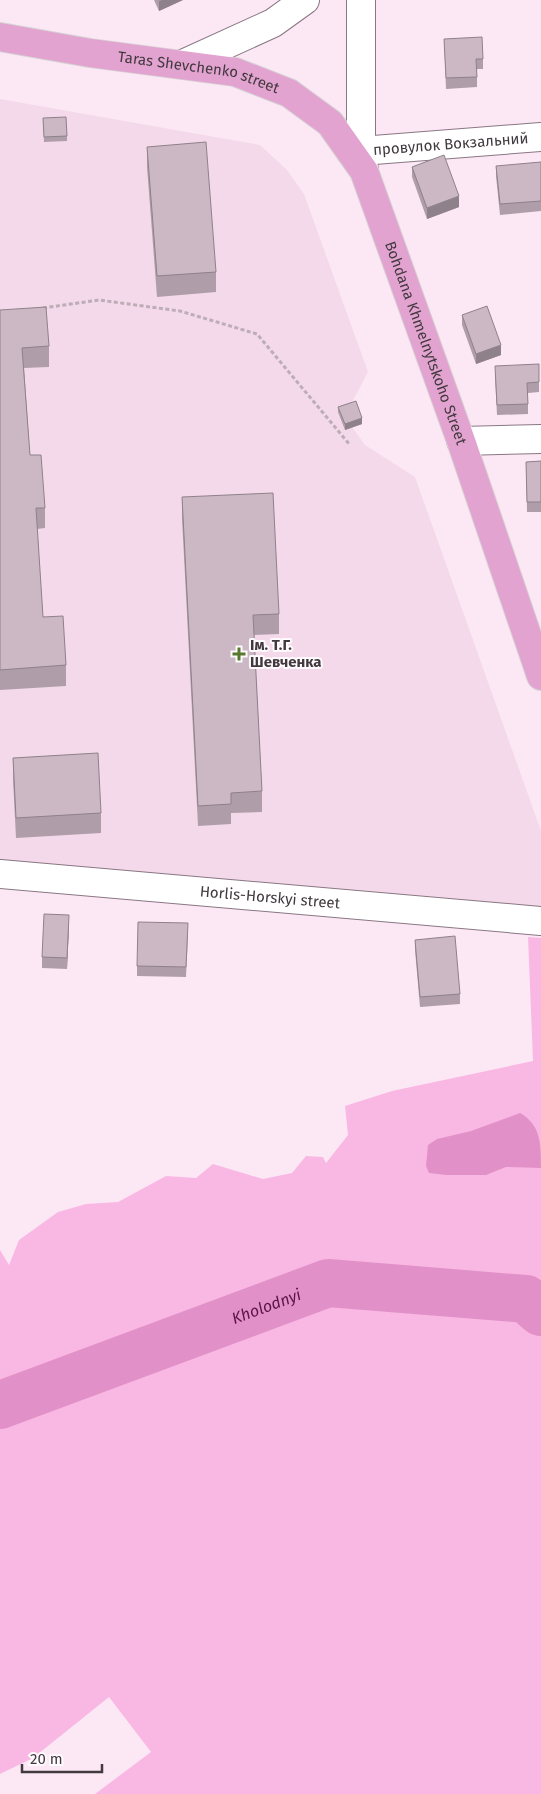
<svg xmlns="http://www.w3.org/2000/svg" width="541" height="1794" font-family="'Fira Sans',sans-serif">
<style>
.built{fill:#f4d9ea}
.green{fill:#f9b8e3}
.water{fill:#e291c8}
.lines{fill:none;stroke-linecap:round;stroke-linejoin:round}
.river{stroke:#e291c8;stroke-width:48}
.minor-casing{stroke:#897783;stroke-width:30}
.major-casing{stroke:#d5d3d5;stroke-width:30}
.path{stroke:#bdadb7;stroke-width:3;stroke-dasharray:4 2.5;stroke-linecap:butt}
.minor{stroke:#fff;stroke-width:28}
.major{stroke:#e3a3d0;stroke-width:28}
.wall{fill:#af9ea9}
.shaded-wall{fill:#8e8189}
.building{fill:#cbb8c4;stroke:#8e8189}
.poi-dot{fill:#58782f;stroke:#fefafd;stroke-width:2}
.labels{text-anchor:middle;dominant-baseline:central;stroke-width:4;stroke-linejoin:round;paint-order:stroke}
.street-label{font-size:15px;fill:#41393e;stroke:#fefafd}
.poi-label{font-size:15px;font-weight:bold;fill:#41393e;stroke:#fefafd;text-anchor:start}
.water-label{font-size:16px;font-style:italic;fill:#5b144a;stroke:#fefafd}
</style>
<rect width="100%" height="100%" fill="#fce8f4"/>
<path class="built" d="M0,99L260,145L287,170L304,194L368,372L349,408L356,406L362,424L352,427L365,445L415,477L541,831V915L0,864Z"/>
<path class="green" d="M528,937L541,938V1794H95L151,1752L109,1697L33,1758L0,1774V1250L9,1265L19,1240L58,1212L86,1204L118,1202L166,1176L196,1178L213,1164L263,1179L292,1173L306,1156L323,1157L326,1163L348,1135L345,1106L392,1091L533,1061Z"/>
<path class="water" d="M520,1113C541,1125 541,1144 541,1168L506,1167L486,1175H446L429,1173L426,1166L428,1145L437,1139L471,1131Z"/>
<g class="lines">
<path class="river" id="s1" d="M0,1405L328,1283L526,1299L541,1312"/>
<defs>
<g id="minor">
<path d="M361,0V151L364,170"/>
<path d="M183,64L273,23L305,0"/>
<path id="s2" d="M361,151L541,137"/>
<path d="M461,441L541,439"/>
<path id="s3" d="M0,874L541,921"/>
</g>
<g id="major">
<path id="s4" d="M0,37L90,53L235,72L289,93L330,123L364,171L461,441L541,676"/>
</g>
</defs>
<use href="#minor" class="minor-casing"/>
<use href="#major" class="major-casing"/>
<path class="path" d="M43,308L99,300L180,311L257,334L350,445"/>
<use href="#minor" class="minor"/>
<use href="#major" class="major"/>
</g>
<g class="wall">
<path d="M154,0H183L159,11Z"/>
<path d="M444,39L483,59V69H477V87L446,89Z"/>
<path d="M43,118L67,136V141L44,142Z"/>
<path d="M147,147L216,272V292L157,297L147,167Z"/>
<path d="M496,166H541V211L500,215L496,176Z"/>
<path d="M412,167L459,207L427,219L412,177Z"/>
<path d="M0,310L49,346V367L24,368L30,455L45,508V528L37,529L43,617L66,665V686L0,690Z"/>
<path d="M462,315L501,355L476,364L462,325Z"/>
<path d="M539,364V392L528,393V414L497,415L495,376Z"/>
<path d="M338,407L362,424L345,430L338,412Z"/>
<path d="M541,461V512H527L526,462Z"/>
<path d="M182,497L279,614V634L254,635L262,791V812L231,813V824L198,826L182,518Z"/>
<path d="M13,758L101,813V833L16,838L13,779Z"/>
<path d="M69,925L67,969L42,968V957Z"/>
<path d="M188,934L186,977L137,976V966Z"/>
<path d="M415,940L460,994V1004L420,1007L415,950Z"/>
</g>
<g class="shaded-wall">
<path d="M162,0H183L159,11V1Z"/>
<path d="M459,196V207L427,219V208Z"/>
<path d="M501,345V355L476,364V354Z"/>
<path d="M362,418V424L345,430V424Z"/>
<path d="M69,915V925L67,969V958Z"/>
</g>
<g class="building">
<path d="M482,37L483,59H476L477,77L446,78L444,39Z"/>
<path d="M66,117L67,136L44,137L43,118Z"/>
<path d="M206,142L216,272L157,276L147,147Z"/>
<path d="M444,155L459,196L427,208L412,167Z"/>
<path d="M541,162V201L500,204L496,166Z"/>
<path d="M487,306L501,345L476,354L462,315Z"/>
<path d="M46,307L49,346L22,348L30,455H41L45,508H36L43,617L63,616L66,665L0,670V310Z"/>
<path d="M539,364V382L527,383L528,404L497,405L495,366Z"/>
<path d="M356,401L362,418L345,424L338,407Z"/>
<path d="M541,461V502H527L526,462Z"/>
<path d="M273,493L279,614L253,615L262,791L231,793V804L198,806L182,497Z"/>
<path d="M98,753L101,813L16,818L13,758Z"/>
<path d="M44,914L69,915L67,958L42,957Z"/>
<path d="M138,922L188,923L186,967L137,966Z"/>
<path d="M455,936L460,994L420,997L415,940Z"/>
</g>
<path class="poi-dot" d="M236.5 646.5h5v5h5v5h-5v5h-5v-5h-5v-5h5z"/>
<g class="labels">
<g class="street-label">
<text stroke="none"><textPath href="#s4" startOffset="202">Taras Shevchenko street</textPath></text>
<text stroke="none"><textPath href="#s2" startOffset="90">провулок Вокзальний</textPath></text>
<text stroke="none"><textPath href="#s4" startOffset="588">Bohdana Khmelnytskoho Street</textPath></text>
<text stroke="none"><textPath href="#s3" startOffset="271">Horlis-Horskyi street</textPath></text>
</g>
<g class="poi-label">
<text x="250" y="645">Ім. Т.Г.<tspan x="250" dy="17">Шевченка</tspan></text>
</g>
<g class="water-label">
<text stroke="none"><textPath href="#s1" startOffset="284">Kholodnyi</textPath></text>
</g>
</g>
<path d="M22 1764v8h80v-8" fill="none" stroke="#41393e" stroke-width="2.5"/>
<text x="30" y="1764" font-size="15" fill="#41393e" stroke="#fefafd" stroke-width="4" paint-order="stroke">20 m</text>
</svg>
